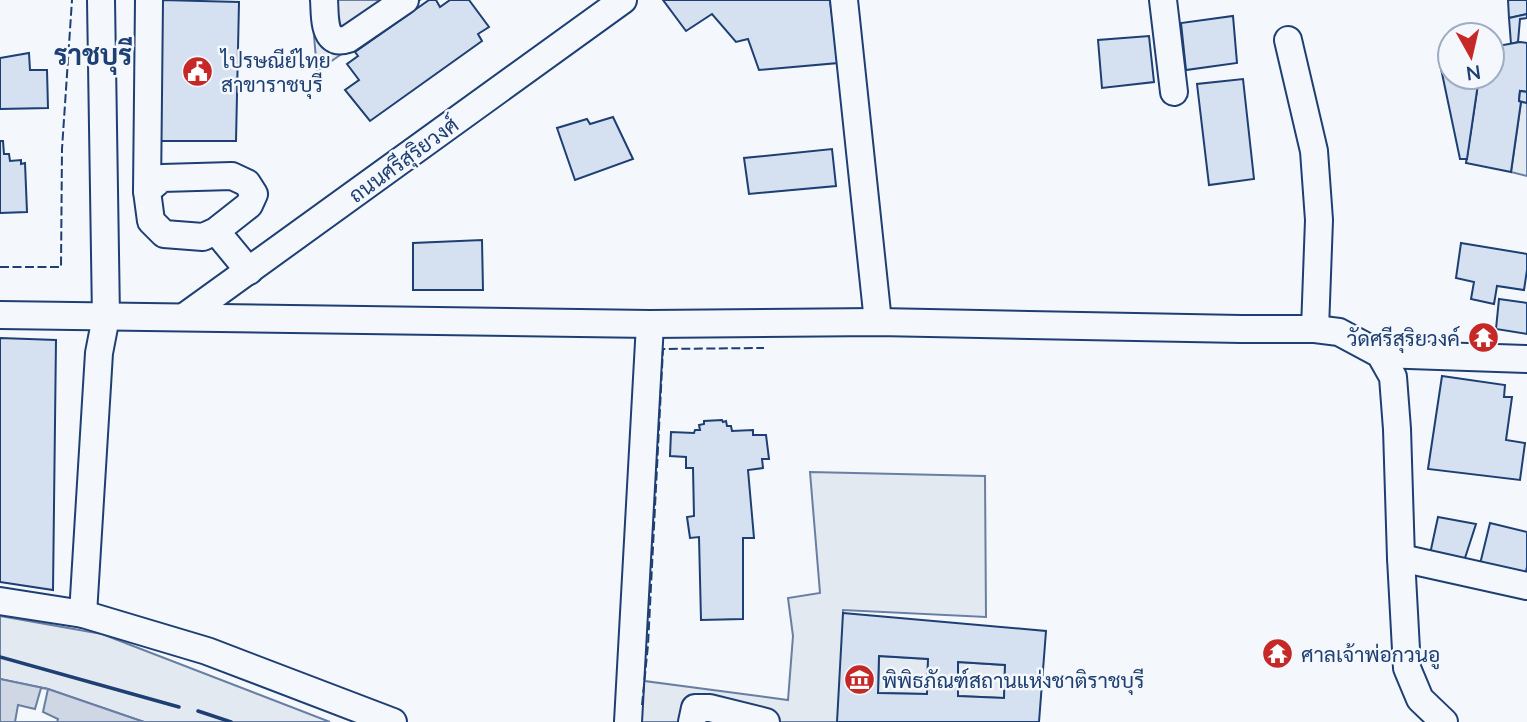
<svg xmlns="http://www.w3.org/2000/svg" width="1527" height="722" font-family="Lato,Sarabun,sans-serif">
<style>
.green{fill:#e3e9f0;stroke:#687fa3;stroke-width:2}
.water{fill:#cfd7e4;stroke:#687fa3;stroke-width:2}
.pier{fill:#f4f7fb;stroke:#687fa3;stroke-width:2}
.building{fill:#d5e0f0;stroke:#1d3f73;stroke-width:2;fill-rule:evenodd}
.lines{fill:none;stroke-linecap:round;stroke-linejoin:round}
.minor-casing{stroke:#1d3f73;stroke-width:30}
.minor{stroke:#f4f7fb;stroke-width:26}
.fence{stroke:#1d3f73;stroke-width:2;stroke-dasharray:9 3.5;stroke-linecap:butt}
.wall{stroke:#1d3f73;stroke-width:3.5}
.labels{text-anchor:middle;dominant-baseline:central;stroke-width:5;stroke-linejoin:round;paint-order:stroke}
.poi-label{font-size:21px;fill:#1d3f73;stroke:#f4f7fb;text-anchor:start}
.street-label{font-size:21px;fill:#1d3f73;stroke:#f4f7fb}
.district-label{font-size:28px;font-weight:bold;fill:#1d3f73;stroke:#f4f7fb}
</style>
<rect width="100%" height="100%" fill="#f4f7fb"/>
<g class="green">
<path d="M311,0H420L317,71Z"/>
<path d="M1521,102L1527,103V176L1511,172Z"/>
<path d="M810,472L985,476L986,617L843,610L844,722H640L644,681L788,700L793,636L788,598L820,593Z"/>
<path d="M0,616L102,634L330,722H144L48,689L0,679Z"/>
<path d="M879,656L928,659L927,694L878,693Z"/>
<path d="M958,662L1005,665L1004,698L958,696Z"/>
</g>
<path class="water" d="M0,679L48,689L144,722H0Z"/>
<path class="pier" d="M41,688L48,689L43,712L58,719L57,722H15L18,705L35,709Z"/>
<g class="building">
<path d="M162,0L239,2L236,141H156Z"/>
<path d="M429,0H436L440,7L450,0H469L489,27L478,34L482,41L370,121L345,90L359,80L347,64L358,56L355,52Z"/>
<path d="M663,0H830L838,63L759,70L748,39L736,42L712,14L686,31Z"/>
<path d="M1508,0H1527V14L1509,18Z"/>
<path d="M1527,14V18L1520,19L1518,42L1511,44L1509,18Z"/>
<path d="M1233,16L1237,63L1186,70L1181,23Z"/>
<path d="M1149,36L1154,82L1102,88L1098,40Z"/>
<path d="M1520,42L1527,43V92L1520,91L1519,101L1521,102L1511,172L1466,163L1479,77H1492V47Z"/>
<path d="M29,53L30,70H47L48,108L0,109V58Z"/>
<path d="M1450,57V77H1479L1467,159H1460L1439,59Z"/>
<path d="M1243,79L1254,179L1209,185L1197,84Z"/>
<path d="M1520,91L1527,92V103L1519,101Z"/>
<path d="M613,117L633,159L575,180L557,128L587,119L590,124Z"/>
<path d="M0,141H3L4,154H9L10,161L21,160V164L25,163L27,212L0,213Z"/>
<path d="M832,149L836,186L749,194L744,158Z"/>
<path d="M482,240L483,290H413V243Z"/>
<path d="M1461,243L1527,254V270L1524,290L1497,286L1494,304L1471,299L1474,282L1456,278Z"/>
<path d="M1499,299L1527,303V334L1496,329Z"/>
<path d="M0,338L56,340L53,590L0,582Z"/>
<path d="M1442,376L1505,385L1504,397H1512L1506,440L1525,443L1520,480L1428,469Z"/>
<path d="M722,420L723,422L726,421L727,426H731L732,431L753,430V435H766L769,459H762L763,468L748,470L754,538H743V619L701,620L699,537L690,538L687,517L694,516L693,468H686V457L670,456L671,432L694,433L695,430H700L699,425L704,424V421Z"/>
<path d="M1438,517L1476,524L1464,561L1430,554Z"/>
<path d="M1490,523L1527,532V567L1525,576L1480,564Z"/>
<path d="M843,613L1046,631L1039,722H837ZM879,656L928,659L927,694L878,693ZM958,662L1005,665L1004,698L958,696Z"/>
</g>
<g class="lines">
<defs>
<g id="minor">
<path d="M324,0C325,11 323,35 336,40C339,41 345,40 348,39L405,0"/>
<path d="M844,0L878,322"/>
<path d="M1163,0L1174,92"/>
<path d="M1288,40L1314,151L1319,220L1315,329"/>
<path d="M147,191L149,0"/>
<path d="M216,231L249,205L254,194L247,183L232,176L162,178L147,191L151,221L164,234L203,237L216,231L249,271"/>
<path d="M0,315L650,324L878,322L1241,329H1315L1339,332L1380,354L1393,377L1397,429L1401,558L1407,668L1420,699L1444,722"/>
<path d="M184,317L623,0"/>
<path d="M1380,354L1527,359"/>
<path d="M1401,558L1527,586"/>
<path d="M0,601L83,614L207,651L393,722"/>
<path d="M83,614L99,353L106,317L101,0"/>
<path d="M628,722L650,324"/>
<path d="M692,722L695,708H710L766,722"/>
</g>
</defs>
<use href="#minor" class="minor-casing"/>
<use href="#minor" class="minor"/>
<g class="fence">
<path d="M0,267H61L62,149L72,0"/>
<path d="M642,705L648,645L663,349L764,348"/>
</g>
<g class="wall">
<path d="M0,657L179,707"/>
<path d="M198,711L231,722"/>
</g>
</g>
<defs>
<symbol id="civic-disc" viewBox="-11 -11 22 22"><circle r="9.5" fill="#c62828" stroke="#f4f7fb"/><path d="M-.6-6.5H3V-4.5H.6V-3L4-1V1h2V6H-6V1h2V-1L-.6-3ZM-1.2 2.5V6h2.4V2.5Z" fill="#fff"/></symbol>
<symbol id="temple-disc" viewBox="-11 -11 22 22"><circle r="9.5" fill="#c62828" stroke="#f4f7fb"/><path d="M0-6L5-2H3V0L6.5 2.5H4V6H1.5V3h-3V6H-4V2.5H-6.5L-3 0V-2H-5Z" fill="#fff"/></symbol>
<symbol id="museum-disc" viewBox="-11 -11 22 22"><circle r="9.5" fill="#c62828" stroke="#f4f7fb"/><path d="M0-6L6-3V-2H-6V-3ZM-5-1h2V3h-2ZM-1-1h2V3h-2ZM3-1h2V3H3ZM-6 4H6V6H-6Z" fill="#fff"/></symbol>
</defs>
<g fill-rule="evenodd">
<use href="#civic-disc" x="180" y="54" width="35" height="35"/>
<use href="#temple-disc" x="1466" y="320" width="35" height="35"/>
<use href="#temple-disc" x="1260" y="636" width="35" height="35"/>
<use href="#museum-disc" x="842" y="662" width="35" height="35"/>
</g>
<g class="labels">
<g class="poi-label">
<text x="221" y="59">ไปรษณีย์ไทย<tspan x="221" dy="24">สาขาราชบุรี</tspan></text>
<text x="1460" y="337" text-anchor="end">วัดศรีสุริยวงค์</text>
<text x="1301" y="653">ศาลเจ้าพ่อกวนอู</text>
<text x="882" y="679">พิพิธภัณฑ์สถานแห่งชาติราชบุรี</text>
</g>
<g class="street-label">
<text transform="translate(403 159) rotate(-36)">ถนนศรีสุริยวงศ์</text>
</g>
<g class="district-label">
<text x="93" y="54">ราชบุรี</text>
</g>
</g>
<g transform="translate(1471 56) rotate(172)"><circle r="33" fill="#f4f7fb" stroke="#9eadc5" stroke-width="2"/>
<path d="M0-5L12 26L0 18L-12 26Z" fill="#c62828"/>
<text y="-10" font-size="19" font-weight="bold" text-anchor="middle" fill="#1d3f73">N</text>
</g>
</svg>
